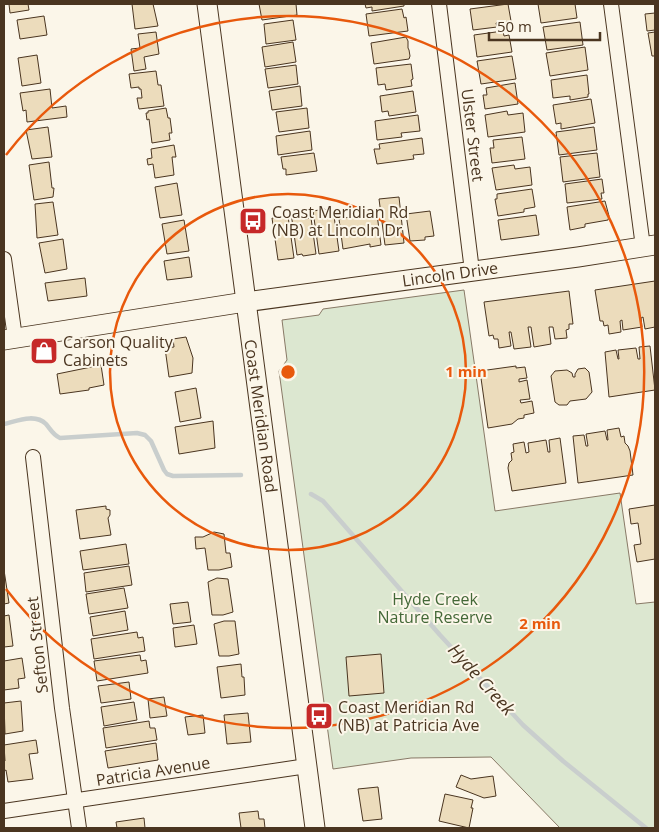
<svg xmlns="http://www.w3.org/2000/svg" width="659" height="832" font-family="'Open Sans',sans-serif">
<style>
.green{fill:#dce7d0;stroke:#887966}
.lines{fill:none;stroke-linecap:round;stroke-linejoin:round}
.stream{stroke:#c9cecd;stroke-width:4.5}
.building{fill:#ecdcbc;stroke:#4a3520}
.street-casing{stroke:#4a3520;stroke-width:16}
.secondary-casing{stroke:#4a3520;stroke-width:21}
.street{stroke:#fbf6e9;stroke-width:14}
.secondary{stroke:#fbf6e9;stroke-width:19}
.ring{fill:none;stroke:#e8590c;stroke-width:2.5}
.labels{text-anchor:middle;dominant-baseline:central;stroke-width:4;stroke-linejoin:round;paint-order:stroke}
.street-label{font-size:16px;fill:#4a3520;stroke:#fbf6e9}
.poi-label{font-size:16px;fill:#4a3520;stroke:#fbf6e9;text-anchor:start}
.park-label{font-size:16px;fill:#436837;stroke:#fbf6e9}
.water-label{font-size:18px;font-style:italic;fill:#4a3520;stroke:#fbf6e9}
.centre{fill:#e8590c;stroke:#fbf6e9;stroke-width:2.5}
.ring-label{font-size:15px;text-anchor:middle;font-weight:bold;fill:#e8590c;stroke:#fbf6e9;stroke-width:4;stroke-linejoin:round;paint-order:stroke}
</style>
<rect width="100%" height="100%" fill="#fbf6e9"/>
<path class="green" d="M464,290L495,511L620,493L636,604L655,602V828H560L491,757L411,758L333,769L279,371L287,360L282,320L319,315L323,309Z"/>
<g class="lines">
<g class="stream">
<path d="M4,424C17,421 35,413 46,424C51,430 53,435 60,438L137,433L145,435L151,441L164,470L167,474L173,476L241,475"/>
<path d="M311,494L323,501L440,635L523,725L563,761L646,828"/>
</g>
</g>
<g class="building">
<path d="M9,4H28L29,10L10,13Z"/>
<path d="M132,4H153L158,26L135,29Z"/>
<path d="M259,4H296L297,15L262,20Z"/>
<path d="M365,4H404V6L372,11V7L366,8Z"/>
<path d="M508,4L511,21L496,23L497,27L473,30L470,9Z"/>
<path d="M538,4H575L577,18L541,23Z"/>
<path d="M402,9L404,18L406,17L408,31L369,36L366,14Z"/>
<path d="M655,13V30L647,31L645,14Z"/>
<path d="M44,16L47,35L20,39L17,20Z"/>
<path d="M293,20L296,40L266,44L264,24Z"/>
<path d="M580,22L583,45L547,50L543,27Z"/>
<path d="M503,31L504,36L509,35L512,52L477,57L474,35Z"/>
<path d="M156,32L159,54L144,57L146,69L134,71L131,49L140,48L138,34Z"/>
<path d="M655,32V56H652L648,33Z"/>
<path d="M406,37L408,41V48L409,50L410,56L409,59L374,64L371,43Z"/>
<path d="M293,42L296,62L265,67L262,47Z"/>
<path d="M585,47L588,70L550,76L546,53Z"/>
<path d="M37,55L41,83L22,86L18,58Z"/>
<path d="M512,56L516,79L481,84L477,61Z"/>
<path d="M411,64L413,79L411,80L412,86L386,90L385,84L378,85L376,68Z"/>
<path d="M296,65L298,84L268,88L265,69Z"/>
<path d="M156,71L158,85H161L164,106L139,109L137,98H142L141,89H139V87L131,88L129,74Z"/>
<path d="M587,75L589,94H588V97L570,100V96L553,98L551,80Z"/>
<path d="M515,83L518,104L485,109L483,95H487L486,88Z"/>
<path d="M300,86L302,106L272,110L269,91Z"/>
<path d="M50,89L52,108L66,106L67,117L27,122L26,110L23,111L20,93Z"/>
<path d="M413,91L416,112L389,116L388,111L382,112L380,96Z"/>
<path d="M591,99L595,123L561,129V123L556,124L553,105Z"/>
<path d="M166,108L168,118H170L172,133H169L170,140L152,143L149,119L147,120L146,113H148V111Z"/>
<path d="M307,108L309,128L279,132L276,112Z"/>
<path d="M507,111L508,115L523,113L525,132L488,137L485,115Z"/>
<path d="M418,115L420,131L401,133L402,137L377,140L375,121Z"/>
<path d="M48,127L52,157L32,159L26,130Z"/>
<path d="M594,127L597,150L559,155L556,132Z"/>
<path d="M310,131L312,150L278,155L276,136Z"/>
<path d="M522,137L525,159L492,163L490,148H494L493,140Z"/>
<path d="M422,138L424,154L413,155L414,159L377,164L374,149H380L379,144Z"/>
<path d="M174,145L176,157H172L174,175L155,178L153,164L148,165L147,159L152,158L151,149Z"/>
<path d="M314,153L317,171L286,175V169H283L281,157Z"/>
<path d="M597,153L600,177L563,182L560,157Z"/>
<path d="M49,162L52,188H54L53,197L34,200L29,165Z"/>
<path d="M514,165L515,169L530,167L532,185L496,190L492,168Z"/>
<path d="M602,179L604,193H601L602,199L567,203L565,184Z"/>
<path d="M177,183L182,215L160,218L155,187Z"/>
<path d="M532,189L535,207L524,209V212L498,216L495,199H497V194Z"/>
<path d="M399,197L404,243L385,245L379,199Z"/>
<path d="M605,201L609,216L608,220L585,224V227L570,230L567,207Z"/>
<path d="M53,202L58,235L37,238L35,204Z"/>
<path d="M325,209L326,217L334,216L339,251L319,254L313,211Z"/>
<path d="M304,211L305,219L311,218L316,254L303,256L302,254L297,255L291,213Z"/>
<path d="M430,211L434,236L425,237V240L410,241L406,214Z"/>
<path d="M366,214H377L381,245L370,247V244L343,249L339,219Z"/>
<path d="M536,215L539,235L501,240L498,220Z"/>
<path d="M288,216L294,258L278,260L272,218Z"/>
<path d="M184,220L189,251L167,254L162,224Z"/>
<path d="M63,239L67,269L45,273L39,243Z"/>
<path d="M189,257L192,277L167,280L164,261Z"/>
<path d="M85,278L87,296L48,301L45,283Z"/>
<path d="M655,281V327L645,329L643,317L641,318L642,327L623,330L622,320L620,321L621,332L609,334L608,325L604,326L603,321H600L595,290Z"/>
<path d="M569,291L573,324H569V329L566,330L567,338L555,339L553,327H549L551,344L534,347L531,327H528L531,347L514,349L511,332H509L511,346L499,348L498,339H494L493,335L489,336L484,302Z"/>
<path d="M186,337L193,358L192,373L169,377L165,348L174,347L173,339Z"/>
<path d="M650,346L655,390L609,397L605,352L616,350L618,359H619L618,350L636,348L638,359H640L639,347Z"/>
<path d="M101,365L104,385L89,388V390L60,394L57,374Z"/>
<path d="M516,366V368L525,367L527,378L519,379V382L527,380L530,399L520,400L521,403L532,401L534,413L524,415V418L518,419L512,424L488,428L480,371Z"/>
<path d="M585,368L589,372L592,392L586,399L570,401L567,405H559L555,402L551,376L555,371L567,370L572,373L573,377H575V374L578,369Z"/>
<path d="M196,388L201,418L180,422L175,392Z"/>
<path d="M213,421L215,448L179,454L175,427Z"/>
<path d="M619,428L621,437L624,436L625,443L628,446L630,451L633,475L578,483L573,436L584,435L586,446H588L586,434L605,431L607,440H608L607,430Z"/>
<path d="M560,438L566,483L512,491L508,468L509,463L512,460L511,453L514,452L513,444L524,442L526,453L529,452L528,443L546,440L548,452H550L549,440Z"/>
<path d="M655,505V559L637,562L634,545L641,544L638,523L631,524L629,509Z"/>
<path d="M106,506V509L110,510V515L108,518L111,535L80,539L76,510Z"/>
<path d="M214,532L224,534L226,553H230L232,567L219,570H208L205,548L196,549L195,537H203Z"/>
<path d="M126,544L129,564L83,570L80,551Z"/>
<path d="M129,566L132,585L86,592L84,573Z"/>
<path d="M4,570L9,603L4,604Z"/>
<path d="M217,578L228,579L233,612L223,615H212L208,582Z"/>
<path d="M124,588L128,608L89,614L86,594Z"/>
<path d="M188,602L191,622L173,624L170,604Z"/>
<path d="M125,611L128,630L93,636L90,617Z"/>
<path d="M9,615L13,646L4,647V616Z"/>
<path d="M224,621H235L239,654L229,656H219L214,624Z"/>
<path d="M194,625L197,644L175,647L173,628Z"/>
<path d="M137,632L138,638L143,637L145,651L94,659L91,639Z"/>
<path d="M381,654L384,693L349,696L346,657Z"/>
<path d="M140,655L141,661L146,660L148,673L97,681L94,661Z"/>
<path d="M22,658L25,678L18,679L19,688L4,690V661Z"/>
<path d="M241,664L242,677H244L245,695L221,698L217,667Z"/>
<path d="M129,682L131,699L101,703L98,686Z"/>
<path d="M164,697L167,716L150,718L148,699Z"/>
<path d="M21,701L23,731L5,734L4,703Z"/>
<path d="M134,702L137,720L104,726L101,707Z"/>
<path d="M248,713L251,742L227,744L224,715Z"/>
<path d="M203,715L205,733L188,735L185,717Z"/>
<path d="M149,721L150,728H155L157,740L106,748L103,728Z"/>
<path d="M36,740L38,753L29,754L33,779L8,782L6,770L4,771V761H5L4,745Z"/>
<path d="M156,743L158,760L108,768L105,751Z"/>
<path d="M461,775L471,779L493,776L496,796L484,798L456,787Z"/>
<path d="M378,787L382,819L363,821L358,789Z"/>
<path d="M445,794L473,800L471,808H473L469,828L439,821Z"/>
<path d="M258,811L259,819H264L265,828H241L239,813Z"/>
<path d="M144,818L145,828H117L116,822Z"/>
</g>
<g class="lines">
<defs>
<g id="street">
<path d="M439,4L472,271"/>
<path d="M611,4L643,247"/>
<path d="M4,259L15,338"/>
<path d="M33,457L62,708L79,828"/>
<path d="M4,811L307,766"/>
</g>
<g id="secondary">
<path d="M207,4L315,828"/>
<path d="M4,340L245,302L578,257L655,245"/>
</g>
</defs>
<use href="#street" class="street-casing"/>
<use href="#secondary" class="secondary-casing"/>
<use href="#street" class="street"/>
<use href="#secondary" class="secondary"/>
</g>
<g class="ring">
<circle cx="288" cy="372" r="178"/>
<path d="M6 155A356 356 0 1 1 6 589"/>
</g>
<defs>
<symbol id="bus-square" viewBox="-11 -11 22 22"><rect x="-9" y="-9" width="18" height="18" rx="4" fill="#c62828" stroke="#fbf6e9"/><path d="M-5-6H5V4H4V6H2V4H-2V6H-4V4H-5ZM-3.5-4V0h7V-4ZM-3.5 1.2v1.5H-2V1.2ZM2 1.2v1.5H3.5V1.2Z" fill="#fff"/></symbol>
<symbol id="shop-square" viewBox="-11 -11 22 22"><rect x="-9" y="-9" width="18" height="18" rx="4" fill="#c62828" stroke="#fbf6e9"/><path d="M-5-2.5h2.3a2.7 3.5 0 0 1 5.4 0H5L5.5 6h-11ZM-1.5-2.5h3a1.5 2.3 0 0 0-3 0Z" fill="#fff"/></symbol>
</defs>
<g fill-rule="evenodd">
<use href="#bus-square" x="237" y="205" width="32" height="32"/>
<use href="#shop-square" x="28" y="335" width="32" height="32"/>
<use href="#bus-square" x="303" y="700" width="32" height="32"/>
</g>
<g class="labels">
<g class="street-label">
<text transform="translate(473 135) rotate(83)">Ulster Street</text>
<text transform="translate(450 274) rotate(-8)">Lincoln Drive</text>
<text transform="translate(261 416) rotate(82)">Coast Meridian Road</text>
<text transform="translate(37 645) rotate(-96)">Sefton Street</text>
<text transform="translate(153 771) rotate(-9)">Patricia Avenue</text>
</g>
<g class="poi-label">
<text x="272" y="212">Coast Meridian Rd<tspan x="272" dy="18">(NB) at Lincoln Dr</tspan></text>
<text x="63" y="342">Carson Quality<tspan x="63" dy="18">Cabinets</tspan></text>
<text x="338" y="707">Coast Meridian Rd<tspan x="338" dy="18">(NB) at Patricia Ave</tspan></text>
</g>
<g class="park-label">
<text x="435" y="599">Hyde Creek<tspan x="435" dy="18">Nature Reserve</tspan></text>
</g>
<g class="water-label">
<text transform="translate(482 679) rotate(48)">Hyde Creek</text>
</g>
</g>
<circle cx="288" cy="372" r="8" class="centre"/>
<g class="ring-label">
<text x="466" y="377">1 min</text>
<text x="540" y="629">2 min</text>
</g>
<rect width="659" height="832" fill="none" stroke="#4a3520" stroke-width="10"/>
<path d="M489 32v8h111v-8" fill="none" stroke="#4a3520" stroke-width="2.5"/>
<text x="497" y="32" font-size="15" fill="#4a3520" stroke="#fbf6e9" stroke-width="4" paint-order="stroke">50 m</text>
</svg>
